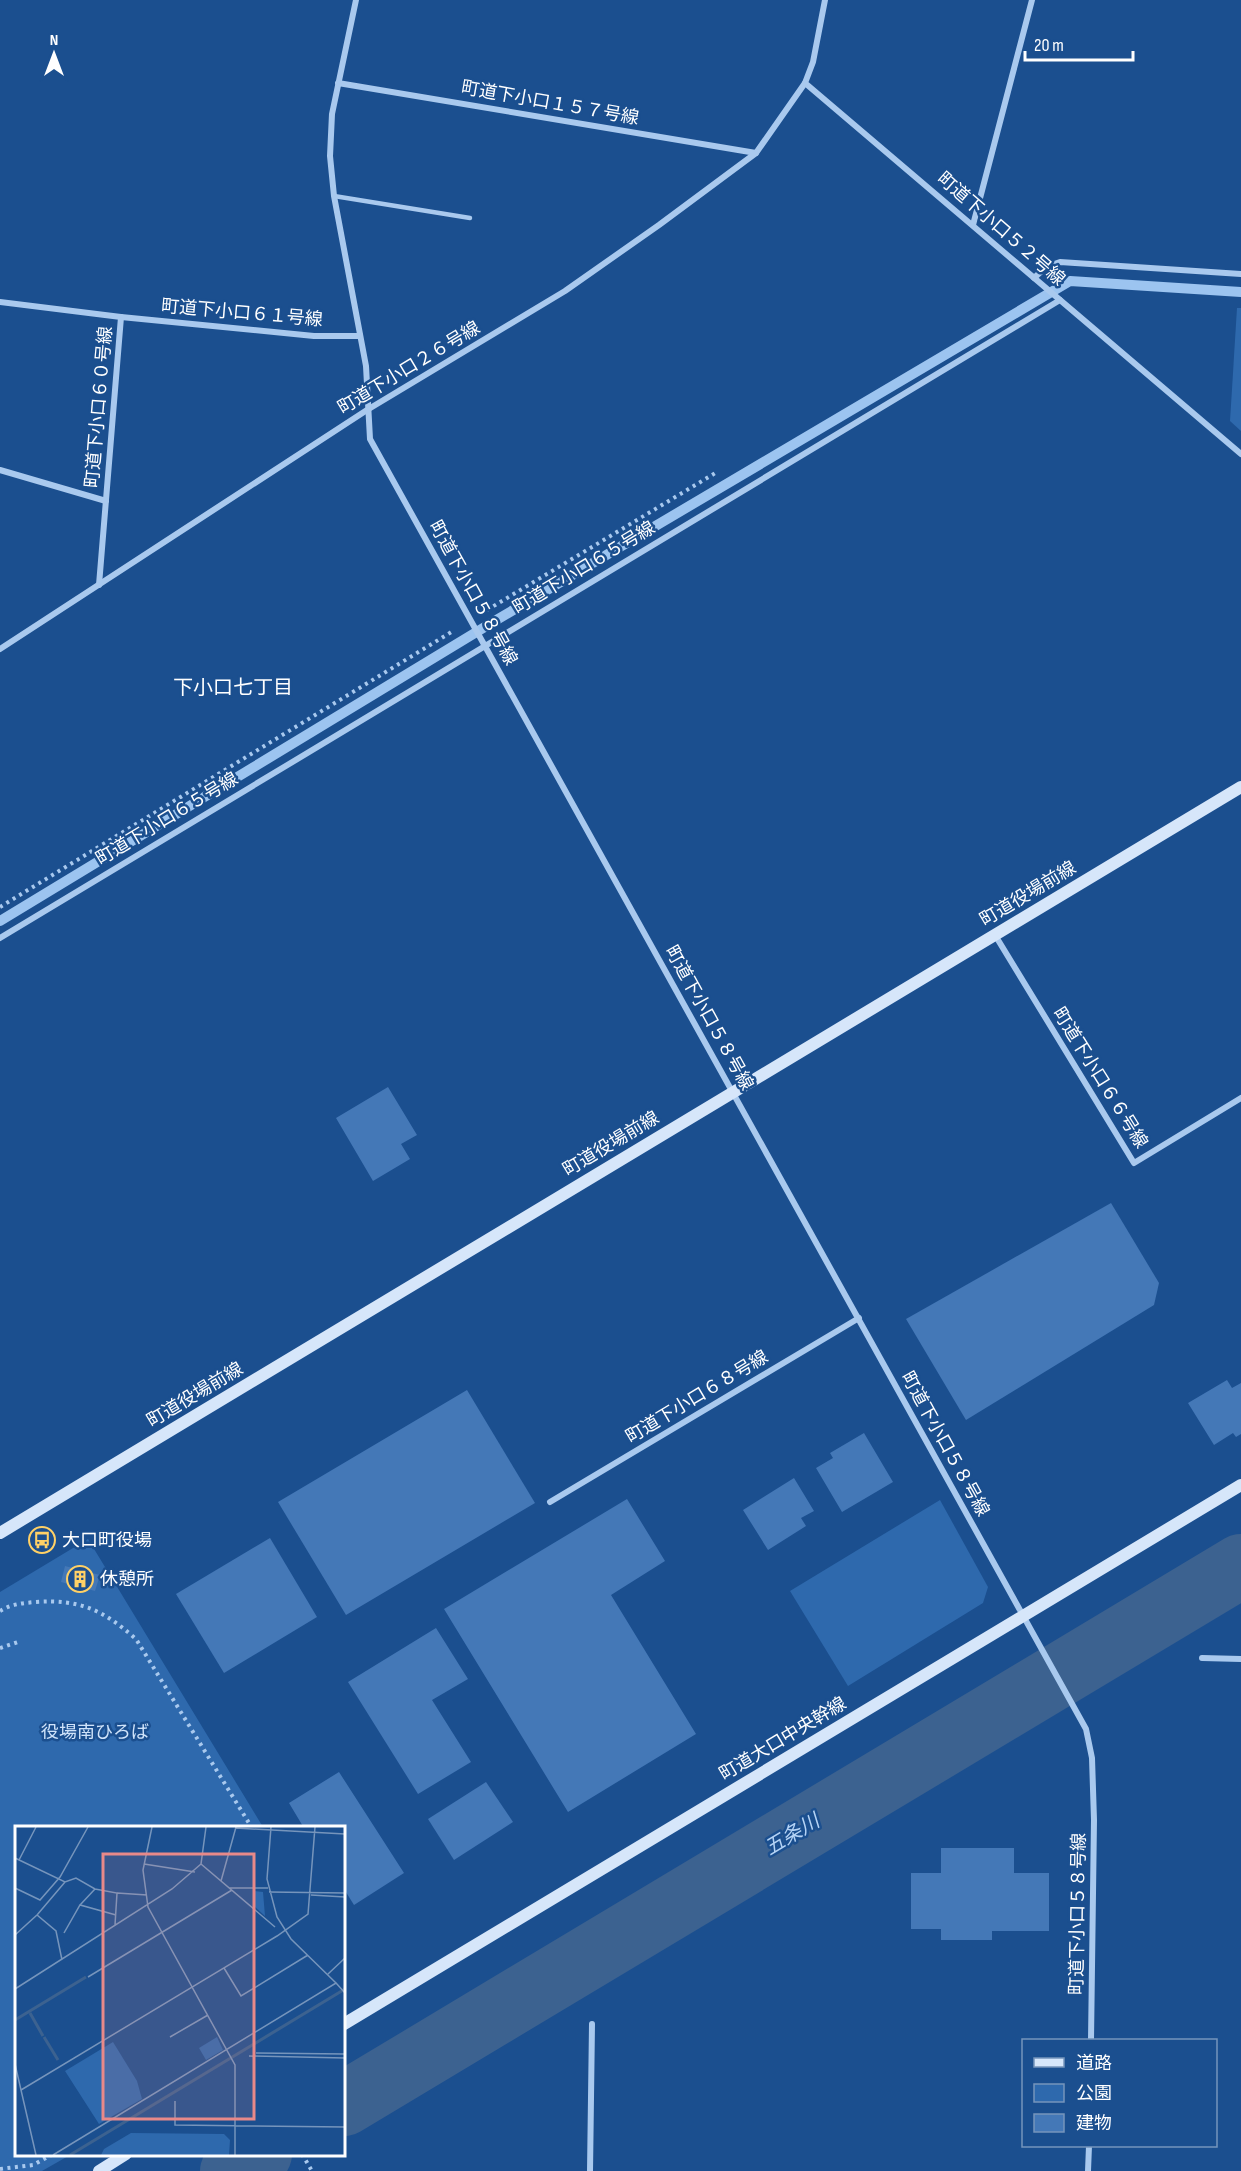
<svg xmlns="http://www.w3.org/2000/svg" width="1241" height="2171" font-family="'Sofia Sans Condensed','Noto Sans JP',sans-serif">
<style>
.green{fill:#2e69ad}
.lines{fill:none;stroke-linecap:round;stroke-linejoin:round}
.stream{stroke:#9cc4f0;stroke-width:10}
.river{stroke:#3c6290;stroke-width:64}
.building{fill:#4478b7}
.path{stroke:#a9c9ee;stroke-width:4;stroke-dasharray:3 4.5;stroke-linecap:butt}
.lane{stroke:#a9c9ee;stroke-width:4.5}
.street{stroke:#a9c9ee;stroke-width:6}
.secondary{stroke:#d6e6fa;stroke-width:12}
.labels{text-anchor:middle;dominant-baseline:central;stroke-width:5;stroke-linejoin:round;paint-order:stroke}
.street-label{font-size:18px;fill:#fff;stroke:#1b4f8f}
.poi-label{font-size:18px;fill:#fff;stroke:#1b4f8f;text-anchor:start}
.park-label{font-size:18px;fill:#cfe3fa;stroke:#1b4f8f}
.neighbourhood-label{font-size:20px;fill:#fff;stroke:#1b4f8f}
.water-label{font-size:20px;font-style:italic;fill:#b5d3f5;stroke:#1b4f8f}
.inset-river{fill:none;stroke:#3c6290;stroke-width:3}
.inset-road{fill:none;stroke:#7695bc;stroke-width:1.5}
.view{fill:#e88989;fill-opacity:0.15;stroke:#e88989;stroke-width:3}
.inset-edge{fill:none;stroke:#fff;stroke-width:3}
</style>
<rect width="100%" height="100%" fill="#1b4f8f"/>
<g class="green">
<path d="M1237,308H1241V431L1230,421Z"/>
<path d="M940,1500L988,1587L983,1603L848,1686L790,1591Z"/>
<path d="M88,1539L263,1827L16,1828V2154L70,2155L42,2171H0V1592Z"/>
</g>
<g class="lines">
<path class="stream" d="M0,921L493,622L1070,281L1241,292"/>
<g class="river">
<path d="M344,2104L1241,1566"/>
<path d="M232,2171L260,2154"/>
</g>
</g>
<g class="building">
<path d="M388,1087L417,1135L401,1144L410,1159L373,1181L336,1118Z"/>
<path d="M1111,1203L1159,1283L1154,1305L966,1420L906,1319Z"/>
<path d="M1227,1380L1232,1388L1241,1383V1434L1236,1437L1233,1433L1214,1445L1188,1403Z"/>
<path d="M467,1390L535,1503L346,1615L278,1502Z"/>
<path d="M864,1433L893,1482L842,1512L816,1468L833,1458L830,1453Z"/>
<path d="M794,1478L814,1511L801,1518L806,1526L768,1550L743,1510Z"/>
<path d="M627,1499L665,1561L611,1595L696,1734L568,1812L444,1609Z"/>
<path d="M270,1538L317,1617L224,1673L176,1594Z"/>
<path d="M65,1566L100,1575L95,1591L61,1582Z"/>
<path d="M436,1628L468,1679L432,1700L471,1762L418,1794L348,1682Z"/>
<path d="M339,1772L404,1873L354,1905L344,1889V1828H304L289,1803Z"/>
<path d="M486,1782L513,1822L454,1860L428,1819Z"/>
<path d="M941,1848H1014V1873H1049V1931H992V1940H941V1929H911V1873H941Z"/>
</g>
<g class="lines">
<g class="path">
<path d="M487,610L717,472"/>
<path d="M0,907L453,631"/>
<path d="M0,1611C11,1604 23,1603 36,1602C80,1599 103,1610 136,1639L252,1828"/>
<path d="M0,1648L21,1641"/>
<path d="M302,2154L312,2171"/>
<path d="M0,2169L33,2165L53,2154"/>
</g>
<path class="lane" d="M334,196L470,218"/>
<g class="street">
<path d="M356,0L332,114L330,156L334,196L366,366L370,439L1086,1729L1092,1758L1094,1820L1091,2040"/>
<path d="M825,0L813,62L805,83L1241,454"/>
<path d="M338,83L756,153"/>
<path d="M973,225L1032,0"/>
<path d="M1034,278L1046,267L1060,262L1241,274"/>
<path d="M0,302L121,317L99,585"/>
<path d="M121,317L314,336H360"/>
<path d="M0,470L106,501"/>
<path d="M0,649L367,410L565,291L659,225L756,153L805,83"/>
<path d="M995,935L1134,1163L1241,1098"/>
<path d="M0,938L1060,300"/>
<path d="M550,1502L859,1318"/>
<path d="M1202,1658L1241,1659"/>
<path d="M590,2171L592,2024"/>
<path d="M1088,2171L1089,2146"/>
</g>
<g class="secondary">
<path d="M0,1533L1241,787"/>
<path d="M344,2024L1241,1485"/>
<path d="M99,2171L126,2154"/>
</g>
</g>
<defs>
<symbol id="bus-ring" viewBox="-11 -11 22 22"><circle r="9.5" fill="#1b4f8f" stroke="#ffd166" stroke-width="1.5"/><path d="M-5-6H5V4H4V6H2V4H-2V6H-4V4H-5ZM-3.5-4V0h7V-4ZM-3.5 1.2v1.5H-2V1.2ZM2 1.2v1.5H3.5V1.2Z" fill="#ffd166"/></symbol>
<symbol id="building-ring" viewBox="-11 -11 22 22"><circle r="9.5" fill="#1b4f8f" stroke="#ffd166" stroke-width="1.5"/><path d="M-4-6H4V6H1V3H-1V6H-4ZM-2.5-4.3h1.7v1.8h-1.7ZM.8-4.3h1.7v1.8H.8ZM-2.5-1h1.7V.8h-1.7ZM.8-1h1.7V.8H.8Z" fill="#ffd166"/></symbol>
</defs>
<g fill-rule="evenodd">
<use href="#bus-ring" x="27" y="1525" width="30" height="30"/>
<use href="#building-ring" x="65" y="1564" width="30" height="30"/>
</g>
<g class="labels">
<g class="street-label">
<text transform="translate(550 103) rotate(10)">町道下小口１５７号線</text>
<text transform="translate(1001 229) rotate(41)">町道下小口５２号線</text>
<text transform="translate(242 313) rotate(5)">町道下小口６１号線</text>
<text transform="translate(409 368) rotate(-31)">町道下小口２６号線</text>
<text transform="translate(99 407) rotate(-85)">町道下小口６０号線</text>
<text transform="translate(584 568) rotate(-31)">町道下小口６５号線</text>
<text transform="translate(473 593) rotate(61)">町道下小口５８号線</text>
<text transform="translate(167 819) rotate(-31)">町道下小口６５号線</text>
<text transform="translate(1028 894) rotate(-31)">町道役場前線</text>
<text transform="translate(709 1018) rotate(61)">町道下小口５８号線</text>
<text transform="translate(1100 1078) rotate(58)">町道下小口６６号線</text>
<text transform="translate(611 1144) rotate(-31)">町道役場前線</text>
<text transform="translate(195 1395) rotate(-31)">町道役場前線</text>
<text transform="translate(697 1397) rotate(-31)">町道下小口６８号線</text>
<text transform="translate(945 1444) rotate(61)">町道下小口５８号線</text>
<text transform="translate(783 1739) rotate(-31)">町道大口中央幹線</text>
<text transform="translate(1078 1914) rotate(-89)">町道下小口５８号線</text>
</g>
<g class="poi-label">
<text x="62" y="1540">大口町役場</text>
<text x="100" y="1579">休憩所</text>
</g>
<g class="park-label">
<text x="95" y="1732">役場南ひろば</text>
</g>
<g class="neighbourhood-label">
<text x="233" y="688">下小口七丁目</text>
</g>
<g class="water-label">
<text transform="translate(792 1835) rotate(-31)">五条川</text>
</g>
</g>
<g transform="translate(15 1826)">
<rect width="330" height="330" fill="#1b4f8f"/>
<path d="M239,65L248,66L250,90L238,79ZM202,211L208,224L191,234L184,222ZM98,216L122,255L127,273L84,298L50,245ZM116,307L209,308L215,314L214,329H86L89,323Z" fill="#2e69ad"/>
<path class="inset-river" d="M15,187L28,210M0,194L71,151M29,211L43,234M55,329L330,163"/>
<path class="inset-road" d="M137,1L128,44L133,81L220,239V329M191,1L186,38L260,101M256,1L252,53L262,91L276,113L321,157M220,2L330,8M0,32L50,56L61,52L80,63L102,67L100,99M4,34L21,1M129,38L180,46M206,55L221,1M0,62L25,74L45,51L73,1M214,62H253M254,66L330,67M102,67L132,69M296,69L330,71M65,79L80,63M22,89L50,56M49,107L65,79L101,89M0,109L22,89L41,105L47,134M209,142L226,170L293,129M313,148L330,132M73,151L217,64M0,163L157,63L186,38M155,211L193,189M241,227L330,228M234,230L330,232M0,238L21,329M6,264L262,110L293,88L300,1M160,275V299L330,301M38,329L321,157L330,167"/>
<path class="view" d="M88,28H239V293H88Z"/>
<rect width="330" height="330" class="inset-edge"/>
</g>
<rect x="1022" y="2039" width="195" height="108" fill="#1b4f8f" stroke="#7695bc" stroke-width="1.5"/>
<rect x="1034" y="2058" width="30" height="9" fill="#d6e6fa" stroke="#7695bc" stroke-width="1.5"/>
<text x="1076" y="2069" font-size="18" fill="#ffffff">道路</text>
<rect x="1034" y="2084" width="30" height="18" fill="#2e69ad" stroke="#7695bc" stroke-width="1.5"/>
<text x="1076" y="2099" font-size="18" fill="#ffffff">公園</text>
<rect x="1034" y="2114" width="30" height="18" fill="#4478b7" stroke="#7695bc" stroke-width="1.5"/>
<text x="1076" y="2129" font-size="18" fill="#ffffff">建物</text>
<g transform="translate(54 54)" stroke="#1b4f8f" stroke-width="4.5" paint-order="stroke">
<path d="M0-4.5L10 22L0 15L-10 22Z" fill="#ffffff"/>
<text y="-9" font-size="16" font-weight="bold" text-anchor="middle" fill="#ffffff">N</text>
</g>
<path d="M1025 51v9h108v-9" fill="none" stroke="#ffffff" stroke-width="3"/>
<text x="1034" y="51" font-size="18" fill="#ffffff" stroke="#1b4f8f" stroke-width="4.5" paint-order="stroke">20 m</text>
</svg>
